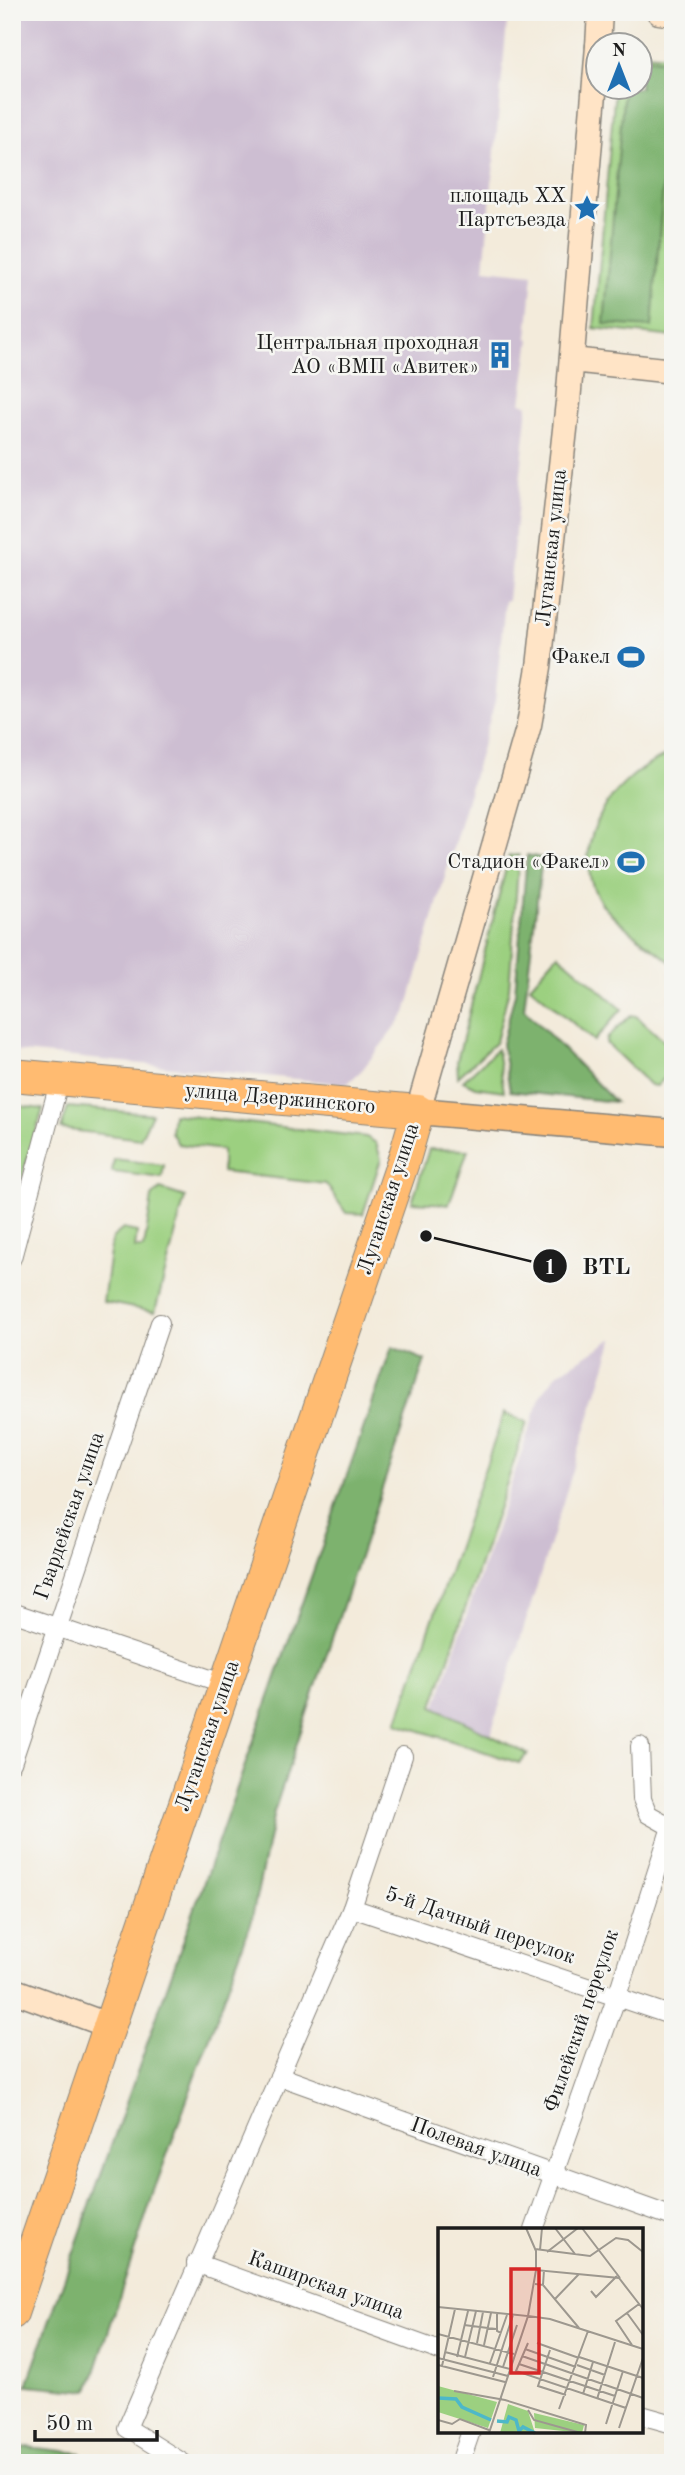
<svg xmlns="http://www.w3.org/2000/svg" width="685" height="2475" font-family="'Old Standard TT',serif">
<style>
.built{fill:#efd0e5}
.industrial{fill:#cdbed2}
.green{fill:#9cd080;stroke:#5c764e;stroke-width:2}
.forest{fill:#7db26e;stroke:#4c6745;stroke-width:2}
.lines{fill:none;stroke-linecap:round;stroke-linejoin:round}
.street-casing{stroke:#88847c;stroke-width:20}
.secondary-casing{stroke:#88847c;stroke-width:27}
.primary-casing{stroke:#88847c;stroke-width:29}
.highway-casing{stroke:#88847c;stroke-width:34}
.street{stroke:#fff;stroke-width:18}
.secondary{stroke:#ffe4c6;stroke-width:24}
.primary{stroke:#ffbb71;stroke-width:26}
.highway{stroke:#ffbb71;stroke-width:32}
.labels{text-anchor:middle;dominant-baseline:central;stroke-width:5;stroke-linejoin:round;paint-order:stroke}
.poi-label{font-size:21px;fill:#1c1c1c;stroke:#f6f6f2;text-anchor:end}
.street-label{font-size:21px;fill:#1c1c1c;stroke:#f6f6f2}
.inset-river{fill:none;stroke:#4db8c9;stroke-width:3.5}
.inset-road{fill:none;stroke:#9d988f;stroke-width:2}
.view{fill:#d62828;fill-opacity:0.15;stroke:#d62828;stroke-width:3.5}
.inset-edge{fill:none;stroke:#1c1c1c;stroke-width:3.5}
.leader{fill:none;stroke:#1c1c1c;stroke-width:2.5}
.callout-dot{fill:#1c1c1c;stroke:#f6f6f2;stroke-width:2.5}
.mark-label{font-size:21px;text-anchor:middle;font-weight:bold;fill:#fff}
.callout-label{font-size:23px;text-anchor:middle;font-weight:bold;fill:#1c1c1c;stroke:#f6f6f2;stroke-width:5;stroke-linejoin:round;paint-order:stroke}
</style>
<rect width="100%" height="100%" fill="#f6f6f2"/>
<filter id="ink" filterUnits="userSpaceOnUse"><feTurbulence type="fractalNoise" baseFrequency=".0143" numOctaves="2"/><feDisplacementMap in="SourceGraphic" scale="14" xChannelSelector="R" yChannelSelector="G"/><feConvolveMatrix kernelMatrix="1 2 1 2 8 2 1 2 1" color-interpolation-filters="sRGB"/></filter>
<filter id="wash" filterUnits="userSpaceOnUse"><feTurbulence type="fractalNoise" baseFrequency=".00686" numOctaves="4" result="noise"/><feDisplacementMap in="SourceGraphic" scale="28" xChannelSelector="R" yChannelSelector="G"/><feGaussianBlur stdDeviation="1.57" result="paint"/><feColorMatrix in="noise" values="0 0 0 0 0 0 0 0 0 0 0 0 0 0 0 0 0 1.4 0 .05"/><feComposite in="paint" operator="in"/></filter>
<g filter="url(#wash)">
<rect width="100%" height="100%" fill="#f3ebdb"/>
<path class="built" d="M673,1461V1539L667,1512Z"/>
<g class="industrial">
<path d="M12,12H508L484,269L533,274L527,338L530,339L521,403L528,405L508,600L505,601L495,701L406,1013L362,1070L347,1084L12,1051Z"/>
<path d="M614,1338L487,1746L429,1727L541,1395L557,1374Z"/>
</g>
<g class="green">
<path d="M640,54L673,56V337L594,328L615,88H640Z"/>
<path d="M673,753V964C655,949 610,918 600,901C564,842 617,772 673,753Z"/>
<path d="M519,855L509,989L496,1042L458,1077L457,1061L509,856Z"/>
<path d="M558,954L622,1009L594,1041L530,986Z"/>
<path d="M631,1015L636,1016L673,1049V1069L657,1086L650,1085L606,1043L607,1038Z"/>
<path d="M497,1049L504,1091L475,1087L463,1081Z"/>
<path d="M12,1105L43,1109L17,1193L12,1192Z"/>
<path d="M68,1107L152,1114L140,1139L61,1129Z"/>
<path d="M173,1114L366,1137L376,1143L381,1159L363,1214L346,1213L326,1184L222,1172V1150L178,1144L171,1132Z"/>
<path d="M429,1149L468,1150L449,1204L412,1202Z"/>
<path d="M114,1159L164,1165L162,1178L112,1172Z"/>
<path d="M160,1189L185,1197L155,1312L103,1302L112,1238L123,1229L137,1232L135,1248H144L152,1197Z"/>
<path d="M504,1413L527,1422L433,1706L528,1754L519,1763L397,1723Z"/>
</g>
<g class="forest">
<path d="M640,58L673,61L652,327L604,324L624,88H640Z"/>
<path d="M527,855L542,858L524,1009L615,1102L510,1091L502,1044L515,993Z"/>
<path d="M392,1347L425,1360L274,1812L251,1923L154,2191L89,2391L27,2385Z"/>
<path d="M27,2447L81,2453L86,2463H12V2449Z"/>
</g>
</g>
<g filter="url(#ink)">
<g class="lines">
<defs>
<g id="street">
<path d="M12,1258L60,1079"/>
<path d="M12,1612L225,1684"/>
<path d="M640,1746L642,1799L648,1814L673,1828"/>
<path d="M12,1763L160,1323"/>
<path d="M352,1908L673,2016"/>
<path d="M279,2076L673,2217"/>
<path d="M534,2230L617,1996L671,1827"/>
<path d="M196,2263L440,2351"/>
<path d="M641,2415L673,2424"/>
<path d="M183,2463L127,2428L352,1908L403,1756"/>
<path d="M460,2463L471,2431"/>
</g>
<g id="secondary">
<path d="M659,12L673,14"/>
<path d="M598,46L600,12"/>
<path d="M572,360L673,371"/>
<path d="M418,1111L529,725L539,667L568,402L598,46"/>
<path d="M12,1990L110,2026"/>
</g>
<path id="primary" d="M418,1111L673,1133"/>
<path id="highway" d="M12,1075L418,1111L405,1156L12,2313"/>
</defs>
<use href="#street" class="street-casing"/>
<use href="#secondary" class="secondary-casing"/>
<use href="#primary" class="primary-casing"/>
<use href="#highway" class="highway-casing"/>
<use href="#street" class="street"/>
<use href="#secondary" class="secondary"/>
<use href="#primary" class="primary"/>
<use href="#highway" class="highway"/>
</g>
</g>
<defs>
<symbol id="sight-bare" viewBox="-9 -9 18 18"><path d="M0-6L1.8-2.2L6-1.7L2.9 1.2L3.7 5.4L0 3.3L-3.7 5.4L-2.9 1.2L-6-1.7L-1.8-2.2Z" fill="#1f6fb2" stroke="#f6f6f2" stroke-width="2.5" paint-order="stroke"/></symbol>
<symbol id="building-bare" viewBox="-9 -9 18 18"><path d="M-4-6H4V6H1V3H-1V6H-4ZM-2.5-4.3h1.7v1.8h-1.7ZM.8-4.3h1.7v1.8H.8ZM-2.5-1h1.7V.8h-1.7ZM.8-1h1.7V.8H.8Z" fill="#1f6fb2" stroke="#f6f6f2" stroke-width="2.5" paint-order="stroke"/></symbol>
<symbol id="stadium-bare" viewBox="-9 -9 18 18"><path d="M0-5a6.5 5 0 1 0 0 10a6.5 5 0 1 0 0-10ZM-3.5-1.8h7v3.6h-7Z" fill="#1f6fb2" stroke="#f6f6f2" stroke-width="2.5" paint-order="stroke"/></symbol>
</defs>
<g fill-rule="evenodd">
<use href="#sight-bare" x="568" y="189" width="38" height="38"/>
<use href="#building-bare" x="481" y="336" width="38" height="38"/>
<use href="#stadium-bare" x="612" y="638" width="38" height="38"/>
<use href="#stadium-bare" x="612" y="843" width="38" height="38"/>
</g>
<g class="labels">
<g class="poi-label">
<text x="566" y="196">площадь XX<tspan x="566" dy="24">Партсъезда</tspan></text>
<text x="479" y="343">Центральная проходная<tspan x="479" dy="24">АО «ВМП «Авитек»</tspan></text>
<text x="610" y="657">Факел</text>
<text x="610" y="862">Стадион «Факел»</text>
</g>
<g class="street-label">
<text transform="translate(552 548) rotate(-84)">Луганская улица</text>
<text transform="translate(280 1099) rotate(5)">улица Дзержинского</text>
<text transform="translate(389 1199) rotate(-72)">Луганская улица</text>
<text transform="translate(70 1516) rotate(-71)">Гвардейская улица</text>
<text transform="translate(208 1736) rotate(-71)">Луганская улица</text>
<text transform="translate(480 1926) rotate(19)">5-й Дачный переулок</text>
<text transform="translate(582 2021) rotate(-71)">Филейский переулок</text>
<text transform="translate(476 2148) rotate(20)">Полевая улица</text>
<text transform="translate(326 2286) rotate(20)">Каширская улица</text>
</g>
</g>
<g transform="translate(438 2228)">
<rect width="205" height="205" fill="#f3ebdb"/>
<path d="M0,158L59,174L50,200L0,184ZM70,176L90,183L97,205H62ZM96,185L146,197L144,205L97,200Z" fill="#9cd080"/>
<path class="inset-river" d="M0,170L18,171L24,179L53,192M59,193L69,194L71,189L78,192L81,203L85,199L97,205"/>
<path class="inset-road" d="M88,0L98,23V42M117,0L137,26M144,0L182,50M97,21L152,28L178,10L190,12L205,24M102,22L104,0M109,24L140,0M97,56L105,57L106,42M105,57L141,100M153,63L158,69L179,48M117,71L141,46M0,79L90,88L51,205M205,81L181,50L98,42L90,88L112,91L205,121M189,85L205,107M59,86V103L63,105M26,97L58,101M0,106L76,126M39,115L45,84M90,115L78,143L188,180M99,115L141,130M46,117L53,85M194,117L178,93L201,76M87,121L138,139M112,122L100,158L128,167M7,124L72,141M84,128L205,170M19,129L30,83M27,129L38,83M141,129L205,150M0,130L70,148M52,135L69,87M81,136L177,168M0,137L67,154M139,137L167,147M4,138L17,81M65,139L79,97M55,149L75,87M16,163L67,172L148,197L147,205M145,166L155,134M159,171L177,114M121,181L150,103M90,182L96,192L143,205M0,192L14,196L22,191L51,202M168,196L185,143M181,200L205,130"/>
<path class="view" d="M73,41H101V145H73Z"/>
<rect width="205" height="205" class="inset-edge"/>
</g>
<path class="leader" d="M426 1236L550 1266"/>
<g class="callout-dot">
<circle cx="426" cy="1236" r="7"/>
<circle cx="550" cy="1266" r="18"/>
</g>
<g class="mark-label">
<text x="550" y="1274">1</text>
</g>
<g class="callout-label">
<text x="606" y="1274">BTL</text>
</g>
<rect width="685" height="2475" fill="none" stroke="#f6f6f2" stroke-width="42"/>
<g transform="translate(619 66)"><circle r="33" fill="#f6f6f2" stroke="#9f9f9c" stroke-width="2"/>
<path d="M0-5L12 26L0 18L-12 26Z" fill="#1f6fb2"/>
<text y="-10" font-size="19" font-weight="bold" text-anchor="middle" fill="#1c1c1c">N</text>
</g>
<path d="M35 2430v10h122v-10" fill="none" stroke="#1c1c1c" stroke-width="3.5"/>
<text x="46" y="2430" font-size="21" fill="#1c1c1c" stroke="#f6f6f2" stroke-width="5" paint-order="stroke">50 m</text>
</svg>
